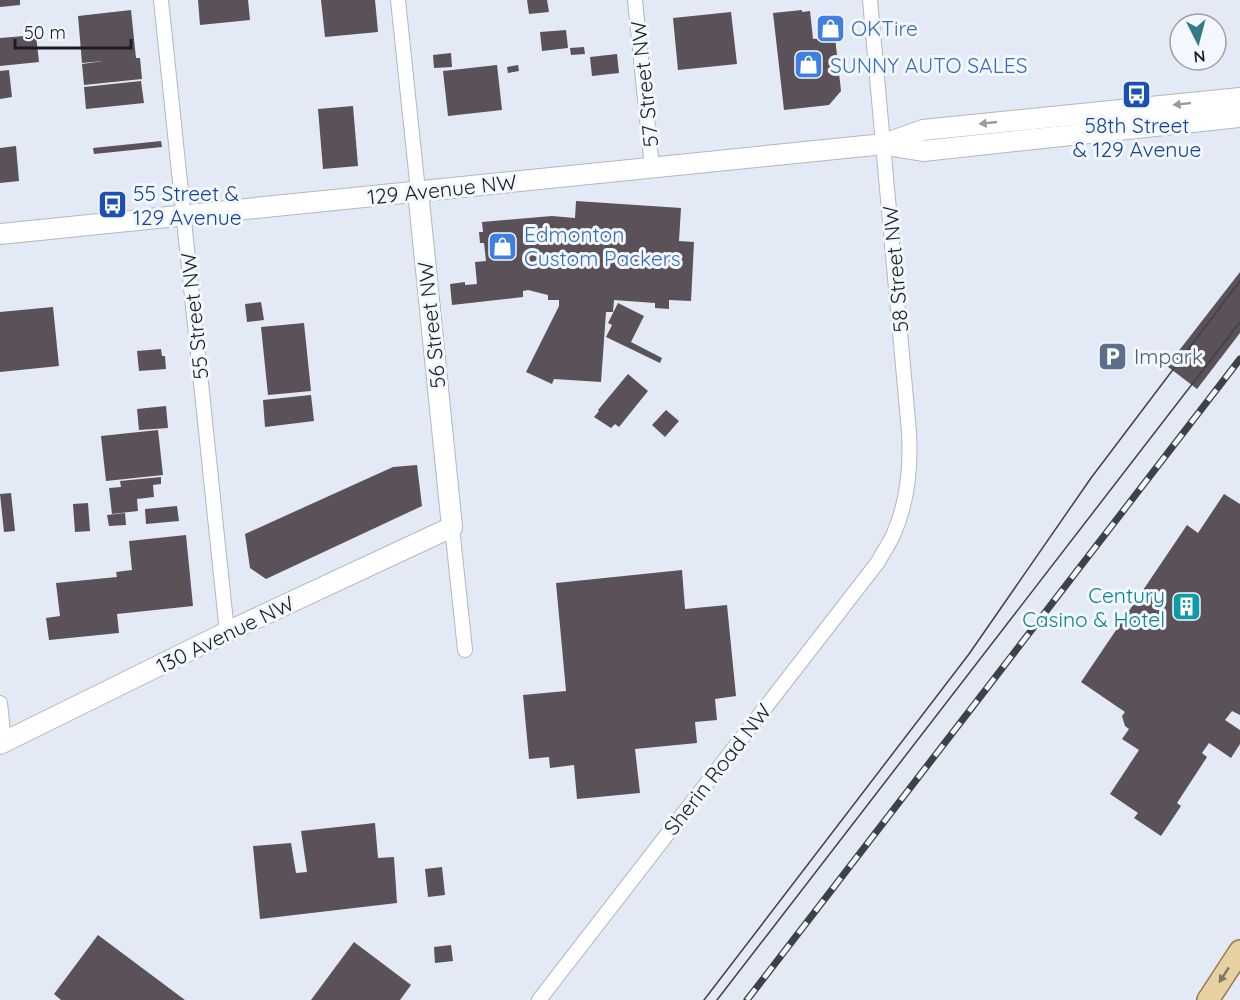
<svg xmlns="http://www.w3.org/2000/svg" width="1240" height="1000" font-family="Quicksand,sans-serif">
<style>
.building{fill:#5b5158}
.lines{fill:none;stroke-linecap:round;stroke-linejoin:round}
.street-casing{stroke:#b1b7c1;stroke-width:16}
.secondary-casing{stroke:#b1b7c1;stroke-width:22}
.primary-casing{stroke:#957e4b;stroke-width:24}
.street{stroke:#fff;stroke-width:14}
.secondary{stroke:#fff;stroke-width:20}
.primary{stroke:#e7d0a1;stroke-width:21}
.tram{stroke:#3e4246;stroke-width:1.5}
.rail-casing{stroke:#3e4246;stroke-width:7}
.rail{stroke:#f3f7fe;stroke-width:4.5;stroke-dasharray:14;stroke-linecap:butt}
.oneway{fill:#989a9b}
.oneway2{fill:#817761}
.labels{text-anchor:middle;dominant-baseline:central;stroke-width:6;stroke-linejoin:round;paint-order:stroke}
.shop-label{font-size:21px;fill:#366cbe;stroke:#f3f7fe;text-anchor:start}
.street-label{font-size:21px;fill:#1b1e21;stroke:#f3f7fe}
.transit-label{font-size:21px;fill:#164399;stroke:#f3f7fe}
.service-label{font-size:21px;fill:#4e5e75;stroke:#f3f7fe;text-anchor:start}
.culture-label{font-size:21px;fill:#0d838f;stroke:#f3f7fe;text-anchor:end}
</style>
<rect width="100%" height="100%" fill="#e3eaf5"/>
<g class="building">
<path d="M0,0H20V5L0,7Z"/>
<path d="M198,0H248L250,20L200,25Z"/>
<path d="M321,0H375L378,32L325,37Z"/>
<path d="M527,0H547L549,12L529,14Z"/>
<path d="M131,10L136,58H140L142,79L84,85L82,64L103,61L82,63L78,16Z"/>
<path d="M802,10V12L810,11L813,39L835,37L841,91L829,105L784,110L773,13Z"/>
<path d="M731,12L737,64L678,70L673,18Z"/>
<path d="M566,30L568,48L542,51L540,32Z"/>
<path d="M36,35L39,62L0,66V38Z"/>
<path d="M584,47L585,54L571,55L570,48Z"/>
<path d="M451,53L452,67L434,68L433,55Z"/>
<path d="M617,54L619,73L592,76L590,57Z"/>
<path d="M497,65L502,110L448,116L443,71Z"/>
<path d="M518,65L519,71L508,73L507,67Z"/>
<path d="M9,70L12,97L0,99V71Z"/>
<path d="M141,81L144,103L86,109L84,87Z"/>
<path d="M353,106L358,166L323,169L318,109Z"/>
<path d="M161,141L162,147L94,154L93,148Z"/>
<path d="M16,146L19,181L0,183V148Z"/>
<path d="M576,201L681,208L679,241L694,242L691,301L669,300V309L655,308V303L614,300L613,312H606L601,382L554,379L552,384L526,372L559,306V300H548V295L528,290L523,291V297L452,305L450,284L465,282V285L477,284L475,262L486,261L484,243H480L479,232H483L482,222L552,216L575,218Z"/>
<path d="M1240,272V333L1197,389L1167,366Z"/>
<path d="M261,302L264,320L247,322L245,304Z"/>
<path d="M618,303L644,316L631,342L662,358L660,363L606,337L612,325L608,323Z"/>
<path d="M53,307L59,366L0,372V312Z"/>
<path d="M304,323L311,391L268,395L261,327Z"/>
<path d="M161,349L162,356H165L166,369L139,371L137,351Z"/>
<path d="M628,374L648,391L619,427L615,424L611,428L594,417L599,411L598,410Z"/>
<path d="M311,395L314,421L265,427L263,400Z"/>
<path d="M166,406L168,428L139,430L137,409Z"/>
<path d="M666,410L679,421L665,437L652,425Z"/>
<path d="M158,430L163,475L106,481L101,436Z"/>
<path d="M417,465L422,506L266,579L250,568L245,534L393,467Z"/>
<path d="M161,477V484L153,485L154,497L137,499L138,511L112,514L109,488L121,487L120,481Z"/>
<path d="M11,493L15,531L4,532L0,494Z"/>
<path d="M1224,494L1240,504V715L1232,711L1225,720L1240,730V744L1231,758L1209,743L1202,753L1207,757L1177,803L1181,806L1161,836L1134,818L1138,813L1110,794L1139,750L1122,739L1129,729L1125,726L1122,716L1125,712L1081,682L1187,525L1198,533Z"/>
<path d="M88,503L90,531L75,532L73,504Z"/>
<path d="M177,506L179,521L146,524L145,509Z"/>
<path d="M125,513L126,525L109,526L107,515Z"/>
<path d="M186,535L193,606L117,614L119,633L49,640L46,618L60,616L56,583L117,577L116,572L132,570L129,541Z"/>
<path d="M682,570L685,609L727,605L736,696L715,699L717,720L695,722L697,743L635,749L640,793L577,799L574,765L550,768L549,757L529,759L523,695L566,691L556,583Z"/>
<path d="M375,823L378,858L394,857L397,903L260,919L253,846L291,843L296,873L307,872L301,831Z"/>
<path d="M442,867L445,895L428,897L425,869Z"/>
<path d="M98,935L185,1000H61L54,994Z"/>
<path d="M354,942L411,985L400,1000H311Z"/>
<path d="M451,945L453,961L435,963L434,947Z"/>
</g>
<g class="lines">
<defs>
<g id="street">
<path d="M161,0L227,632"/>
<path d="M398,0L418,191"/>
<path d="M635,0L652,168"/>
<path d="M452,527L465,650"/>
<path d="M0,703L4,742"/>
<path d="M539,1000L878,562C883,552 890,543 894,533C908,501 911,467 909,432L870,0"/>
</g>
<g id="secondary">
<path d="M886,145L923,151L1240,117"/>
<path d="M0,234L884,144L923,130L1240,98"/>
<path d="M0,744L227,632L452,527L418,191"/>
</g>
<path id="primary" d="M1208,1000L1240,951"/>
</defs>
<use href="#street" class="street-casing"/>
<use href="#secondary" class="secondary-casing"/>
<use href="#primary" class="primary-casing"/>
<use href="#street" class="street"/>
<use href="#secondary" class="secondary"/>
<use href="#primary" class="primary"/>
<g class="tram">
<path d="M704,1000L969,654L1091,478L1240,281"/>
<path d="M717,1000L1240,322"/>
</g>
<defs>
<path id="rail" d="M747,1000L1240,359"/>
</defs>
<use href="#rail" class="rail-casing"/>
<use href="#rail" class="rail"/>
</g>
<defs><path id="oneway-solid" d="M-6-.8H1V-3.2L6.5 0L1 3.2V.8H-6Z" transform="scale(1.5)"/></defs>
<g class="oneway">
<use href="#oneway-solid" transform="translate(1182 104) rotate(174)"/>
<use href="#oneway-solid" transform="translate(988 123) rotate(174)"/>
</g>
<use class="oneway2" href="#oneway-solid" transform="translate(1224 975) rotate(123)"/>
<defs>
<symbol id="shop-square" viewBox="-11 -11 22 22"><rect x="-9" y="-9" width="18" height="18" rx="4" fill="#3f7fe0" stroke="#f3f7fe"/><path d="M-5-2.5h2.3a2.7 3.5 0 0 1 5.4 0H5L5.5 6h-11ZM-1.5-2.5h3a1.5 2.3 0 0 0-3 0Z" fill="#fff"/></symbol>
<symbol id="bus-square" viewBox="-11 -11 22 22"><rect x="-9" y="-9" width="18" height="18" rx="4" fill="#1a4fb4" stroke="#f3f7fe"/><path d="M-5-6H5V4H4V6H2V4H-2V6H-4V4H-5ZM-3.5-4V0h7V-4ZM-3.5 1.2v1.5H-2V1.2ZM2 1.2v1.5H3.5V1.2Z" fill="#fff"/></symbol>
<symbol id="parking-square" viewBox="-11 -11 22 22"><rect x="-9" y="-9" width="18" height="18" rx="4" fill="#5c6f8a" stroke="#f3f7fe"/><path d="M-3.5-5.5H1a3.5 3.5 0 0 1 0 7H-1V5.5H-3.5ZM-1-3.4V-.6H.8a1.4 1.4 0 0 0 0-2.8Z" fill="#fff"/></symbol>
<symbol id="building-square" viewBox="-11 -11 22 22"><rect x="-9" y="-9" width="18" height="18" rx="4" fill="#0f9aa8" stroke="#f3f7fe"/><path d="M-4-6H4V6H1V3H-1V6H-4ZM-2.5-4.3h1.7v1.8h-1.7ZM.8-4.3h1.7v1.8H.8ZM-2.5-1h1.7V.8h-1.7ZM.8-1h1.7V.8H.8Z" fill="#fff"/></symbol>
</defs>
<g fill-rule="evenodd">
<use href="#shop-square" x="814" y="12" width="33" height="33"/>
<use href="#shop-square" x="792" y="48" width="33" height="33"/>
<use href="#bus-square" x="1120" y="78" width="33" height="33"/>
<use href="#bus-square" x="96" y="188" width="33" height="33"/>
<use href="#shop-square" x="486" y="230" width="33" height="33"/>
<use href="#parking-square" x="1096" y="340" width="33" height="33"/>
<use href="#building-square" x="1170" y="590" width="33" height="33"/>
</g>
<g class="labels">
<g class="shop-label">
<text x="851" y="28">OKTire</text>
<text x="830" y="65">SUNNY AUTO SALES</text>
<text x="524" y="234">Edmonton<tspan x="524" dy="24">Custom Packers</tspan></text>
</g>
<g class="street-label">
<text transform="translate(644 84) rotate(-96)">57 Street NW</text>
<text transform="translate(442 189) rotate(-6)">129 Avenue NW</text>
<text transform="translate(895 269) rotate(-95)">58 Street NW</text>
<text transform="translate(194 316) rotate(-96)">55 Street NW</text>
<text transform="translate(431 325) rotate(-96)">56 Street NW</text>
<text transform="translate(225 634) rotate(-26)">130 Avenue NW</text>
<text transform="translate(717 769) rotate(-52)">Sherin Road NW</text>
</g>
<g class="transit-label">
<text x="1137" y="125">58th Street<tspan x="1137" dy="24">&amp; 129 Avenue</tspan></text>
<text x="133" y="193" text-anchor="start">55 Street &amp;<tspan x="133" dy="24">129 Avenue</tspan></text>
</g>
<g class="service-label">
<text x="1134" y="356">Impark</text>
</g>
<g class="culture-label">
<text x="1165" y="595">Century<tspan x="1165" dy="24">Casino &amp; Hotel</tspan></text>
</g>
</g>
<g transform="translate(1198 42) rotate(174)"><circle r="28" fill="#f3f7fe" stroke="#9da0a6" stroke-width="1.5"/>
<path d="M0-4.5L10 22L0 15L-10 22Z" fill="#337986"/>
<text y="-9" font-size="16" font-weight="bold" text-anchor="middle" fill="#1b1e21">N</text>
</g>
<path d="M15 39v9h116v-9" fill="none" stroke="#1b1e21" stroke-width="3"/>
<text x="24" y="39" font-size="18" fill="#1b1e21" stroke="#f3f7fe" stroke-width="4.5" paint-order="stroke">50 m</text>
</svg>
